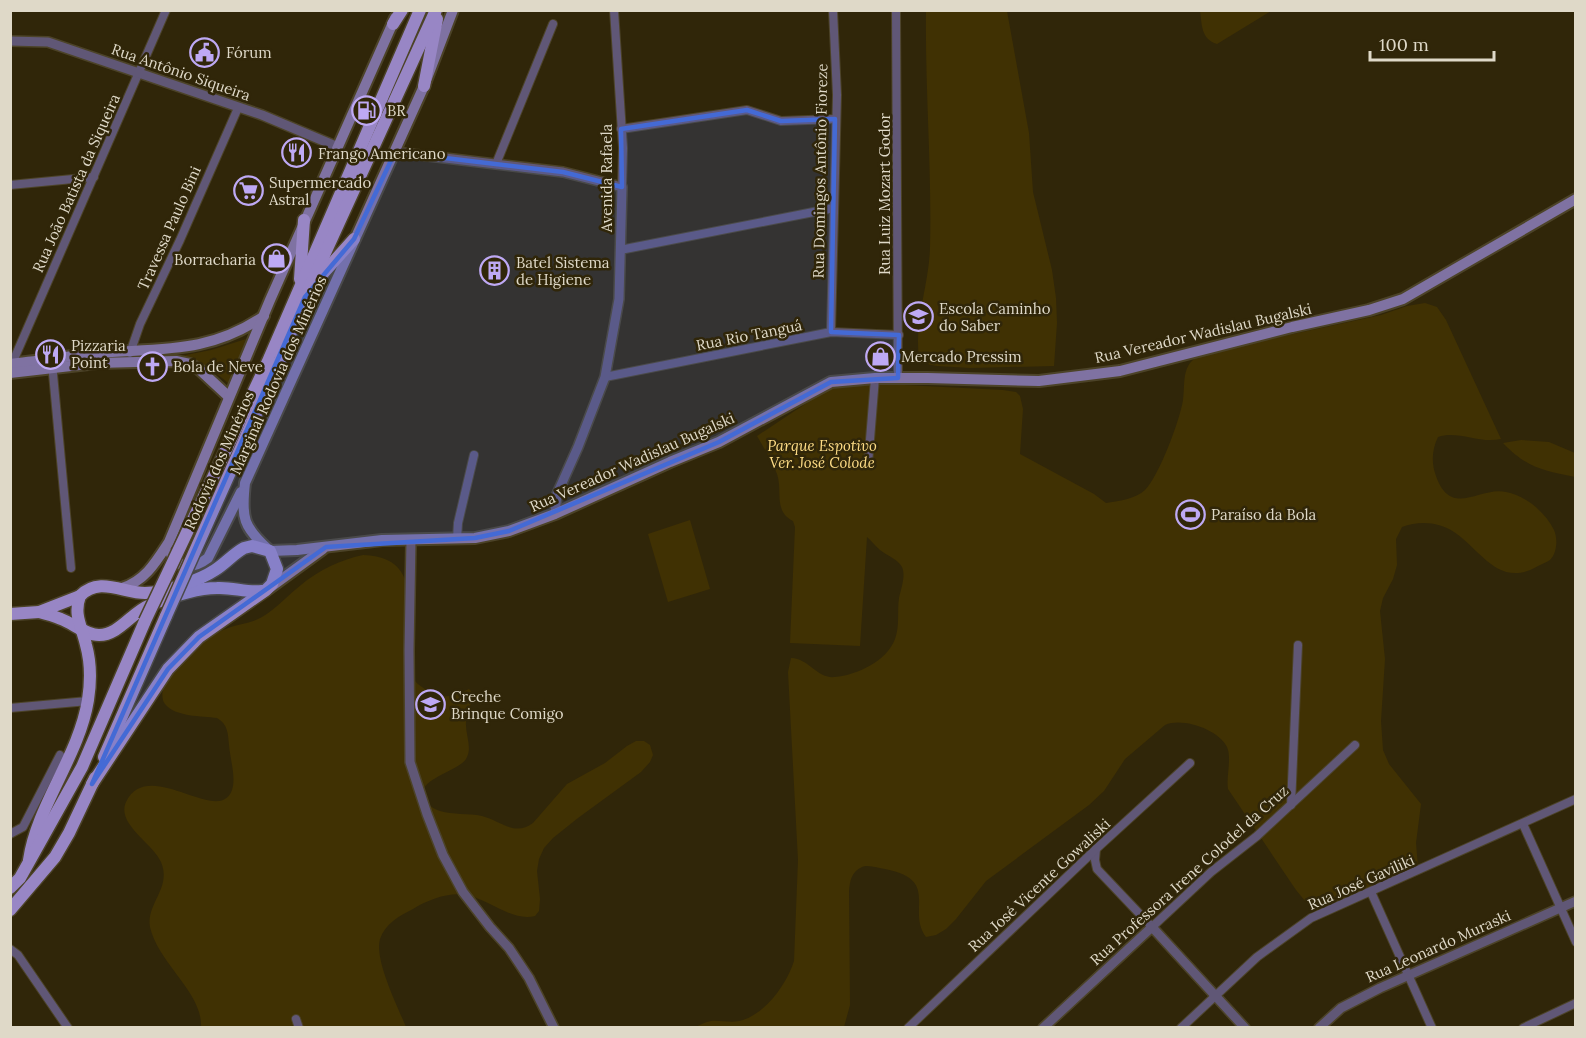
<svg xmlns="http://www.w3.org/2000/svg" width="1586" height="1038" font-family="Lora,serif">
<style>
.green{fill:#403103}
.lines{fill:none;stroke-linecap:round;stroke-linejoin:round}
.minor-casing{stroke:#4c4328;stroke-width:10}
.tertiary-casing{stroke:#4c4328;stroke-width:12}
.secondary-casing{stroke:#4c4328;stroke-width:14}
.primary-casing{stroke:#4c4328;stroke-width:15}
.minor{stroke:#605776;stroke-width:8}
.tertiary{stroke:#605776;stroke-width:9}
.secondary{stroke:#7f72a2;stroke-width:10}
.primary{stroke:#9886c5;stroke-width:12}
.primary-bridge-casing{stroke:#4c4328;stroke-width:15;stroke-linecap:butt}
.primary-bridge{stroke:#9886c5;stroke-width:12}
.marked{fill:#446ad5;fill-opacity:0.2;stroke:#446ad5;stroke-width:4.5;stroke-linejoin:round}
.labels{text-anchor:middle;dominant-baseline:central;stroke-width:5;stroke-linejoin:round;paint-order:stroke}
.poi-label{font-size:15px;fill:#dfd9c8;stroke:#302609;text-anchor:start}
.street-label{font-size:15px;fill:#dfd9c8;stroke:#302609}
.park-label{font-size:15px;font-style:italic;fill:#fddc86;stroke:#302609}
</style>
<rect width="100%" height="100%" fill="#302609"/>
<g class="green">
<path d="M926,11H1007L1029,133L1033,192L1052,270L1056,298L1057,323L1054,366L970,368L937,366L927,364L919,357C914,320 929,285 930,248C932,169 925,90 926,11Z"/>
<path d="M1200,11V10L1271,11L1217,44C1201,39 1202,25 1200,11Z"/>
<path d="M1425,303L1437,307L1446,320L1501,439C1479,444 1458,430 1438,437C1432,449 1431,463 1436,476C1451,519 1480,486 1506,492C1526,496 1545,512 1554,530C1558,539 1557,553 1550,560C1547,562 1542,564 1538,566C1499,589 1481,550 1454,532C1438,521 1418,521 1402,527L1396,539L1397,565L1393,579L1383,598L1380,611L1385,659L1381,721L1383,750L1389,764L1421,804L1416,843L1418,867L1322,912L1310,907L1296,890L1228,789C1226,776 1232,758 1227,747C1219,730 1183,717 1165,725L1125,759L1104,791L1089,805L986,881L956,919L946,929L936,935L926,937C906,910 941,880 885,869C878,868 868,864 862,867C851,872 850,881 849,891L850,1005L844,1027L694,1028C699,1025 706,1022 711,1021C720,1020 730,1023 739,1021C764,1016 787,984 794,961L798,860L788,672L791,658C810,659 817,679 835,677C857,675 887,661 895,639C900,626 897,611 899,598C901,588 906,576 902,567C898,559 886,555 880,550C875,546 872,541 867,537L860,646L790,643L795,527L793,521C773,511 783,491 777,474C772,461 764,448 757,436L820,394L835,387L885,384L1003,390L1016,392L1020,396L1023,409L1020,454L1094,494L1106,503C1118,501 1136,499 1145,490C1159,476 1180,420 1183,400C1185,387 1182,369 1193,360C1197,356 1205,354 1210,352L1381,315L1407,306Z"/>
<path d="M246,339L229,384C214,370 200,363 181,356L211,350Z"/>
<path d="M1521,440L1549,442L1575,453V477C1542,470 1527,468 1503,443Z"/>
<path d="M690,520L710,589L668,602L648,534Z"/>
<path d="M363,555C420,557 408,604 408,646C408,658 407,671 415,681C418,685 423,687 426,690C441,701 454,696 469,689L475,696C471,704 466,713 466,722C465,734 473,748 466,759C458,772 412,780 425,800C429,806 434,809 440,811C453,815 468,813 482,816C501,821 515,837 533,823L567,784L605,763L627,746L636,741H644L650,745L653,755L650,762L641,772L578,818L553,838L544,848L539,859L537,871L540,899L539,911L535,916C512,922 489,899 466,895C448,892 428,900 413,909C399,916 385,924 380,939C374,960 398,1007 406,1027H201C203,993 158,963 150,927C146,903 172,888 161,862C153,843 116,824 126,802C149,754 224,832 233,786C235,773 230,758 229,745C228,734 228,724 217,718C202,716 175,717 165,704C150,683 205,637 223,630C235,624 250,624 262,617C276,609 288,595 301,585C319,570 340,560 363,555Z"/>
</g>
<g class="lines">
<defs>
<g id="minor">
<path d="M614,10L623,148L622,187"/>
<path d="M896,10L898,378"/>
<path d="M621,129L747,110L781,121L835,119"/>
<path d="M496,164L553,24"/>
<path d="M10,185L94,177"/>
<path d="M620,250L834,208"/>
<path d="M831,332L837,95L833,10"/>
<path d="M130,353L140,324L180,240L238,108"/>
<path d="M52,363L71,568"/>
<path d="M11,366L166,10"/>
<path d="M605,377L831,332L899,335"/>
<path d="M868,464L875,378"/>
<path d="M457,539L458,523L474,455"/>
<path d="M10,708L88,701"/>
<path d="M1291,805L1298,645"/>
<path d="M1523,824L1576,942"/>
<path d="M10,834L23,827L60,755"/>
<path d="M1096,849L1095,860L1097,869L1152,927L1211,872L1257,836L1355,745"/>
<path d="M1371,892L1432,1028"/>
<path d="M10,949L18,955L68,1028"/>
<path d="M296,1019L299,1028"/>
<path d="M908,1028L1096,849L1190,763"/>
<path d="M1181,1028L1257,957L1311,918L1576,799"/>
<path d="M1523,1028L1576,1003"/>
</g>
<g id="tertiary">
<path d="M10,41L48,42L262,115L338,147"/>
<path d="M395,152L563,172L622,187L619,299L605,377L578,447L557,494L555,514"/>
<path d="M411,541L409,650L410,762L427,814L443,855L463,892L490,927L509,948L529,978L554,1028"/>
<path d="M1043,1028L1152,927L1245,1028"/>
<path d="M1319,1028L1341,1008L1380,988L1576,901"/>
</g>
<g id="secondary">
<path d="M453,10L424,86L245,483C241,518 243,527 270,551L297,550L382,540L475,538L509,531L555,514L670,462L719,442L831,382L875,378H928L1039,381L1120,371L1292,327L1369,310L1403,299L1576,199"/>
<path d="M10,364C39,361 68,356 97,353C160,348 209,354 264,316"/>
<path d="M10,373L97,363L176,361L190,364L200,370L228,396"/>
<path d="M171,554C179,570 195,568 208,558L241,492"/>
<path d="M122,588C145,581 156,562 169,542L270,300L395,18"/>
<path d="M268,589L323,549"/>
</g>
<g id="primary">
<path d="M393,24L402,10"/>
<path d="M424,86L437,19"/>
<path d="M300,279L304,220"/>
<path d="M318,279L354,239"/>
<path d="M269,359L420,10"/>
<path d="M280,360L305,297L436,10"/>
<path d="M39,612C47,614 54,616 61,619C74,624 86,635 99,635C119,635 132,612 150,605C170,597 195,588 217,588C233,587 246,593 262,591"/>
<path d="M10,614L39,612L80,596"/>
<path d="M104,757L166,616"/>
<path d="M29,860C37,805 79,756 88,700C91,681 91,663 86,645C82,627 73,615 80,596C99,576 123,593 145,593C164,593 200,580 215,570C226,563 233,554 244,548L252,546L270,551L277,569L272,584L266,590L199,637L168,669L92,784"/>
<path d="M10,888L20,878L82,767L145,621"/>
<path d="M10,910L55,857L69,833L95,778"/>
</g>
</defs>
<use href="#minor" class="minor-casing"/>
<use href="#tertiary" class="tertiary-casing"/>
<use href="#secondary" class="secondary-casing"/>
<use href="#primary" class="primary-casing"/>
<use href="#minor" class="minor"/>
<use href="#tertiary" class="tertiary"/>
<use href="#secondary" class="secondary"/>
<use href="#primary" class="primary"/>
<defs>
<g id="primary-bridge">
<path d="M166,616L280,360"/>
<path d="M145,621L269,359"/>
</g>
</defs>
<use href="#primary-bridge" class="primary-bridge-casing"/>
<use href="#primary-bridge" class="primary-bridge"/>
</g>
<path class="marked" d="M747,110L781,121L835,119L831,332L899,335L898,378L831,382L719,442L509,531L475,538L326,547L199,637L168,669L92,784L305,297L354,239L395,152L563,172L622,187L621,129Z"/>
<defs>
<symbol id="civic-ring" viewBox="-11 -11 22 22"><circle r="9.5" fill="#302609" stroke="#bea9f4" stroke-width="1.5"/><path d="M-.6-6.5H3V-4.5H.6V-3L4-1V1h2V6H-6V1h2V-1L-.6-3ZM-1.2 2.5V6h2.4V2.5Z" fill="#bea9f4"/></symbol>
<symbol id="fuel-ring" viewBox="-11 -11 22 22"><circle r="9.5" fill="#302609" stroke="#bea9f4" stroke-width="1.5"/><path d="M-5.5-6h7V0h2V4h1.3V-2.5L3-4.5l.8-.8L6-3V5H2.5V1h-1V6h-7ZM-4.2-4.7v3.2H.2V-4.7Z" fill="#bea9f4"/></symbol>
<symbol id="restaurant-ring" viewBox="-11 -11 22 22"><circle r="9.5" fill="#302609" stroke="#bea9f4" stroke-width="1.5"/><path d="M-5-6h1v4h1v-4h1v4h1v-4h1v5L-1.5 .5V6h-2V.5L-5-1ZM5-6V6H3V1.5H1.5Q1.5-4 5-6Z" fill="#bea9f4"/></symbol>
<symbol id="supermarket-ring" viewBox="-11 -11 22 22"><circle r="9.5" fill="#302609" stroke="#bea9f4" stroke-width="1.5"/><path d="M-6-5.5h2.5l.6 2H6L4.5 2H-2.5L-4.4-4H-6ZM-1.5 3.2a1.3 1.3 0 1 0 .1 0ZM3 3.2a1.3 1.3 0 1 0 .1 0Z" fill="#bea9f4"/></symbol>
<symbol id="shop-ring" viewBox="-11 -11 22 22"><circle r="9.5" fill="#302609" stroke="#bea9f4" stroke-width="1.5"/><path d="M-5-2.5h2.3a2.7 3.5 0 0 1 5.4 0H5L5.5 6h-11ZM-1.5-2.5h3a1.5 2.3 0 0 0-3 0Z" fill="#bea9f4"/></symbol>
<symbol id="building-ring" viewBox="-11 -11 22 22"><circle r="9.5" fill="#302609" stroke="#bea9f4" stroke-width="1.5"/><path d="M-4-6H4V6H1V3H-1V6H-4ZM-2.5-4.3h1.7v1.8h-1.7ZM.8-4.3h1.7v1.8H.8ZM-2.5-1h1.7V.8h-1.7ZM.8-1h1.7V.8H.8Z" fill="#bea9f4"/></symbol>
<symbol id="university-ring" viewBox="-11 -11 22 22"><circle r="9.5" fill="#302609" stroke="#bea9f4" stroke-width="1.5"/><path d="M0-5L7-2L0 1L-7-2ZM-4 1L0 2.5L4 1V4Q0 6-4 4Z" fill="#bea9f4"/></symbol>
<symbol id="church-ring" viewBox="-11 -11 22 22"><circle r="9.5" fill="#302609" stroke="#bea9f4" stroke-width="1.5"/><path d="M-1.2-6h2.4v3.5h3.3v2.4h-3.3V6h-2.4V-.1h-3.3v-2.4h3.3Z" fill="#bea9f4"/></symbol>
<symbol id="stadium-ring" viewBox="-11 -11 22 22"><circle r="9.5" fill="#302609" stroke="#bea9f4" stroke-width="1.5"/><path d="M0-5a6.5 5 0 1 0 0 10a6.5 5 0 1 0 0-10ZM-3.5-1.8h7v3.6h-7Z" fill="#bea9f4"/></symbol>
</defs>
<g fill-rule="evenodd">
<use href="#civic-ring" x="188" y="36" width="33" height="33"/>
<use href="#fuel-ring" x="350" y="94" width="33" height="33"/>
<use href="#restaurant-ring" x="280" y="136" width="33" height="33"/>
<use href="#supermarket-ring" x="232" y="174" width="33" height="33"/>
<use href="#shop-ring" x="260" y="242" width="33" height="33"/>
<use href="#building-ring" x="478" y="254" width="33" height="33"/>
<use href="#university-ring" x="902" y="300" width="33" height="33"/>
<use href="#restaurant-ring" x="34" y="338" width="33" height="33"/>
<use href="#shop-ring" x="864" y="340" width="33" height="33"/>
<use href="#church-ring" x="136" y="350" width="33" height="33"/>
<use href="#stadium-ring" x="1174" y="498" width="33" height="33"/>
<use href="#university-ring" x="414" y="688" width="33" height="33"/>
</g>
<g class="labels">
<g class="poi-label">
<text x="226" y="52">Fórum</text>
<text x="387" y="110">BR</text>
<text x="318" y="153">Frango Americano</text>
<text x="269" y="182">Supermercado<tspan x="269" dy="17">Astral</tspan></text>
<text x="256" y="259" text-anchor="end">Borracharia</text>
<text x="516" y="262">Batel Sistema<tspan x="516" dy="17">de Higiene</tspan></text>
<text x="939" y="308">Escola Caminho<tspan x="939" dy="17">do Saber</tspan></text>
<text x="71" y="345">Pizzaria<tspan x="71" dy="17">Point</tspan></text>
<text x="901" y="356">Mercado Pressim</text>
<text x="173" y="366">Bola de Neve</text>
<text x="1211" y="514">Paraíso da Bola</text>
<text x="451" y="696">Creche<tspan x="451" dy="17">Brinque Comigo</tspan></text>
</g>
<g class="street-label">
<text transform="translate(181 72) rotate(19)">Rua Antônio Siqueira</text>
<text transform="translate(820 171) rotate(-89)">Rua Domingos Antônio Fioreze</text>
<text transform="translate(606 178) rotate(-90)">Avenida Rafaela</text>
<text transform="translate(76 183) rotate(-66)">Rua João Batista da Siqueira</text>
<text transform="translate(884 194) rotate(-90)">Rua Luiz Mozart Godor</text>
<text transform="translate(169 228) rotate(-66)">Travessa Paulo Bini</text>
<text transform="translate(1203 333) rotate(-13)">Rua Vereador Wadislau Bugalski</text>
<text transform="translate(749 335) rotate(-11)">Rua Rio Tanguá</text>
<text transform="translate(278 375) rotate(-66)">Marginal Rodovia dos Minérios</text>
<text transform="translate(219 460) rotate(-66)">Rodovia dos Minérios</text>
<text transform="translate(632 462) rotate(-24)">Rua Vereador Wadislau Bugalski</text>
<text transform="translate(1189 875) rotate(-42)">Rua Professora Irene Colodel da Cruz</text>
<text transform="translate(1361 882) rotate(-24)">Rua José Gaviliki</text>
<text transform="translate(1039 885) rotate(-43)">Rua José Vicente Gowaliski</text>
<text transform="translate(1438 946) rotate(-24)">Rua Leonardo Muraski</text>
</g>
<g class="park-label">
<text x="822" y="445">Parque Espotivo<tspan x="822" dy="17">Ver. José Colode</tspan></text>
</g>
</g>
<rect width="1586" height="1038" fill="none" stroke="#dfd9c8" stroke-width="24"/>
<path d="M1370 51v9h124v-9" fill="none" stroke="#dfd9c8" stroke-width="3"/>
<text x="1379" y="51" font-size="18" fill="#dfd9c8" stroke="#302609" stroke-width="4.5" paint-order="stroke">100 m</text>
</svg>
